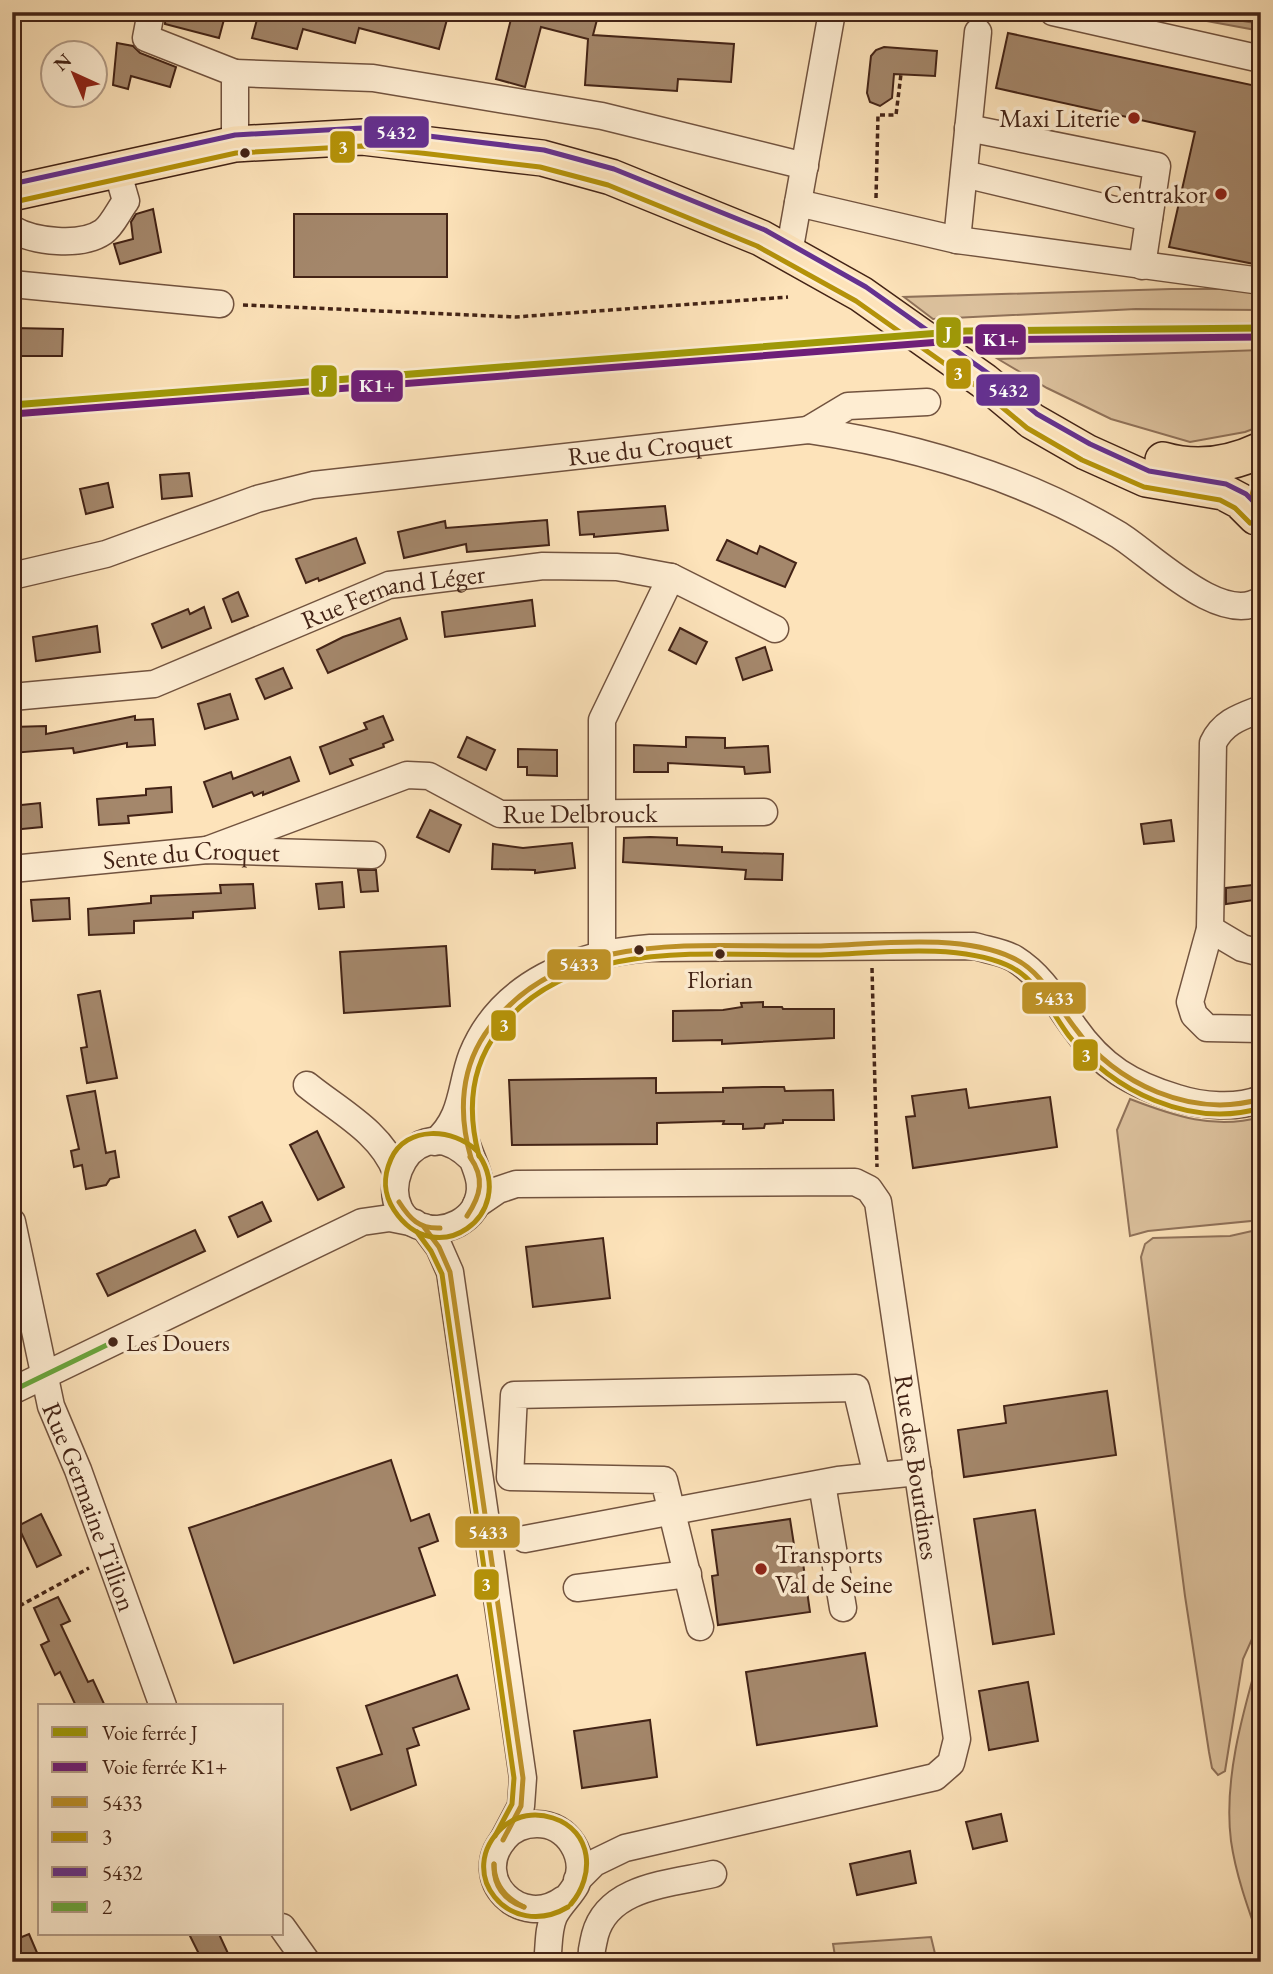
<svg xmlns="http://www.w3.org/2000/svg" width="1273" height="1974" font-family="'EB Garamond',serif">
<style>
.green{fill:#ddc29e;stroke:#90725a;stroke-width:2}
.water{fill:#bea282;stroke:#8d6f57;stroke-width:2}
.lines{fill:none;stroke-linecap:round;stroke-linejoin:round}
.shore{stroke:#80624c;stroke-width:2}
.building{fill:#a4876b;stroke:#432316;stroke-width:2}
.minor-casing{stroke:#72533f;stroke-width:29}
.major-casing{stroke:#432316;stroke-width:38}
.path{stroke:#432316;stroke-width:3.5;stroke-dasharray:5 3.5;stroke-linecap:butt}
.minor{stroke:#feedd2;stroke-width:26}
.major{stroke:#fde3ba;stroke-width:35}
.bus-1-casing{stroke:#feedd2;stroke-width:10}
.bus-2-casing{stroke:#feedd2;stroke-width:10}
.bus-3-casing{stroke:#feedd2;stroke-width:10}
.bus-4-casing{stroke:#feedd2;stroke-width:10}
.bus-1{stroke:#bd9127;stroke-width:5}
.bus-2{stroke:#b49209;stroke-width:5}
.bus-3{stroke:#65318f;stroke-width:5}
.bus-4{stroke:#6aa83d;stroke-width:5}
.rail-1-casing{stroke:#feedd2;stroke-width:12}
.rail-2-casing{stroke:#feedd2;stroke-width:12}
.rail-1{stroke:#9f9907;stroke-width:7}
.rail-2{stroke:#6e1e78;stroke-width:7}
.poi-dot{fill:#8f2418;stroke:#feedd2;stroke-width:2.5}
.bus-dot{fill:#432316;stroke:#feedd2;stroke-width:2.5}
.labels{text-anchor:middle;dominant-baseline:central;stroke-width:7;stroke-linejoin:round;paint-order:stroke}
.bus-label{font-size:24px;fill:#432316;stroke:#feedd2}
.poi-label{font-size:26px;fill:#432316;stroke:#feedd2;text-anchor:end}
.street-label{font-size:26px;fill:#432316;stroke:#feedd2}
.line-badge{stroke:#feedd2;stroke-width:2.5}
.badge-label{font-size:19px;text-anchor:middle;font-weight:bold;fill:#fff}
</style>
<rect width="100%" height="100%" fill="#fde3ba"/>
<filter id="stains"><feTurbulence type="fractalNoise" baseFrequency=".00286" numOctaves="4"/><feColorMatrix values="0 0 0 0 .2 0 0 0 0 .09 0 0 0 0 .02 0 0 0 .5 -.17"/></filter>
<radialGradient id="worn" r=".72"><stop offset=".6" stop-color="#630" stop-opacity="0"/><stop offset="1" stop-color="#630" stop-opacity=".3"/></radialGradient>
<g class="green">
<path d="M1171,289H1261V310L1136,309L933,319L904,297Z"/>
<path d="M1261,350V426L1245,432L1190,442L1111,419L1047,388L998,359Z"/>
<path d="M1130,1099C1174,1116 1215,1130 1261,1117V1220L1148,1231L1130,1236L1117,1130Z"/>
<path d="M1261,1229V1619L1243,1659L1225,1771L1218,1775L1212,1768L1209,1752L1185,1596L1141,1257L1145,1244L1153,1238L1230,1236Z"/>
<path d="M1261,1649V1945C1249,1911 1236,1876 1231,1841C1223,1778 1244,1709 1261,1649Z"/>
<path d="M931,1937L937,1962H836L833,1944Z"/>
</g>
<path class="water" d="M1158,12H1261V31Z"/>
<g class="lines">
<path class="shore" d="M1189,12L1261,24"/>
</g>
<g class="building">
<path d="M166,12H226L219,38L165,24Z"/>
<path d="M259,12H449L439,49L359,28L355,43L303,29L297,49L252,38Z"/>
<path d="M507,12H599L593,35L734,44L731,82L678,79L677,91L585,85L588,39L541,27L525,87L496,79L511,19L506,18Z"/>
<path d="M1008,33L1261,87L1259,265L1169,247L1195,132L996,88Z"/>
<path d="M117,43L133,46L140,53L176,67L170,87L131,76L128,89L113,85Z"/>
<path d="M884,47L937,51L935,76L894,74L892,98L880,106L870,102L867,93L871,56L876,50Z"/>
<path d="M153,209L161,252L120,264L114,244L133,239L131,222L136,214Z"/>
<rect x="294" y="214" width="153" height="63"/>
<path d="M14,328L63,329L62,356H14Z"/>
<path d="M189,473L192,496L162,499L160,475Z"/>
<path d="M108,483L113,507L86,514L80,489Z"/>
<path d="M665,506L668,530L594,537V534L580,535L578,512Z"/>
<path d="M547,520L549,545L467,552L466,544L404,558L398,532L445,521L446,528Z"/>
<path d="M356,538L365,563L319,581L318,578L306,583L296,559Z"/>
<path d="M727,540L757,554L760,546L796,563L785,587L717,560Z"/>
<path d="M238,592L248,616L232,622L223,599Z"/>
<path d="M532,600L535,626L445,637L442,612Z"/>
<path d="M204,607L211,628L162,648L152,624L188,609L190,614Z"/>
<path d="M400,618L407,639L328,673L317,650L343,637Z"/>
<path d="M97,626L100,652L36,661L33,637Z"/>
<path d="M680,628L707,642L696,664L669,650Z"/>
<path d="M765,647L772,670L743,680L736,658Z"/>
<path d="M283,668L292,688L265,699L256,679Z"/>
<path d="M230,694L238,719L205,729L198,704Z"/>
<path d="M135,716V720L153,719L155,745L127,747V743L74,753L73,748L12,753V727L46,726V734Z"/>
<path d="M383,716L393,740L383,744L384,747L350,759L353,765L330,774L320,747L367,729L364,723Z"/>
<path d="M467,737L495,750L486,770L458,757Z"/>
<path d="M686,737L725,738V748L768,746L770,772L745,774L744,767L668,763V772H634V745L686,747Z"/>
<path d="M518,749L557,750V776L527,775V767H518Z"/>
<path d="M290,757L299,781L263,795V792L254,796L252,792L213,807L204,782L231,772L233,779Z"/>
<path d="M171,787L172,812L128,816L129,823L99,825L97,799L146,795V789Z"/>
<path d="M40,803L42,827L12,830V806Z"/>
<path d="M430,810L461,825L449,852L417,837Z"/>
<path d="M1171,820L1174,841L1144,844L1141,824Z"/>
<path d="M650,837L677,838V845L722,847V852L783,854L782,880L745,879L746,870L623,862L624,838Z"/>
<path d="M572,843L575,868L535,873V870L492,869L493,844L523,848Z"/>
<path d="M358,870H376L378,891L361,892Z"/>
<path d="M342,882L344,907L319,909L316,884Z"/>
<path d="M253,884L255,908L193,912V918L134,921V933L89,935L88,909L151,903V896L221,893L220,885Z"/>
<path d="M1261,884V899L1226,904V888Z"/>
<path d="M69,898L70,919L33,921L31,900Z"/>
<path d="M446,946L450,1006L344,1013L340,952Z"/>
<path d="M100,991L117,1078L87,1083L81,1048L87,1047L78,995Z"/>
<path d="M763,1002V1007H782L783,1009H834V1038L722,1044V1040L673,1041V1011L723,1010L742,1007L741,1003Z"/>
<path d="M656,1078V1093L723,1092V1088L763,1087H784L785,1091L833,1090L834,1120H783V1123L765,1124L764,1128L743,1129V1124H723L724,1121L657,1123V1144L512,1145L509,1080Z"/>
<path d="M966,1089L969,1108L1050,1097L1057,1147L913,1168L906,1117L915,1116L912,1096Z"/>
<path d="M95,1091L106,1153L115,1151L119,1177L110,1179L106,1185L86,1189L82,1165L74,1167L71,1151L79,1149L67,1096Z"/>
<path d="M317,1131L344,1187L318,1200L290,1145Z"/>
<path d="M262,1202L271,1221L238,1237L229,1217Z"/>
<path d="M195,1230L205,1251L108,1296L97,1274Z"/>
<path d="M603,1238L610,1298L533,1307L526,1247Z"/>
<path d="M1107,1391L1116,1455L964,1477L958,1430L1006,1423L1004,1406Z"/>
<path d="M391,1460L411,1521L429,1514L438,1541L419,1548L435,1595L234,1663L189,1528Z"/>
<path d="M1035,1510L1054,1634L993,1644L974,1519Z"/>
<path d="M41,1514L61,1555L37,1567L18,1526Z"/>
<path d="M790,1519L797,1564L803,1563L810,1612L718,1625L712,1576L718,1575L712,1530Z"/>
<path d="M58,1597L70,1621L61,1625L88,1682L93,1680L105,1706H76L60,1672L55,1675L41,1645L49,1641L34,1608Z"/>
<path d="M865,1653L877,1726L757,1745L746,1672Z"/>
<path d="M457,1675L469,1709L413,1728L419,1745L407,1749L416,1785L351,1810L337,1768L382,1754L366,1706Z"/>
<path d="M1028,1682L1038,1741L989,1750L979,1691Z"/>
<path d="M650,1720L657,1777L582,1788L574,1731Z"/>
<path d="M1001,1814L1007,1841L973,1849L966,1822Z"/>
<path d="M910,1851L916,1883L857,1895L850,1864Z"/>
<path d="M29,1934L41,1962H15L12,1941Z"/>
<path d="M189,1934H219L232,1962H203Z"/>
</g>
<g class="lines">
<defs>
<g id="minor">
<path d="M151,12L146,38L235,73V144"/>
<path d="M1053,12L1261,59"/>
<path d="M235,73L373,78L602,116L805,166"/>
<path d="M968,128L1157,166L1142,266"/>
<path d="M964,174L1149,218"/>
<path d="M798,203L957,240L1261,281"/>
<path d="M12,229C34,242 81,247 103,232C112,226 119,210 126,201L117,170"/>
<path d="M957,240L978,32"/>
<path d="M789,253L832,12"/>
<path d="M12,284L220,304"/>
<path d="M808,430L848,406L927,402"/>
<path id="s1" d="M12,576L106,554L257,499L313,485L808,430C917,446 1024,478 1119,535C1151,555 1222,627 1261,600"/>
<path id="s2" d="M12,697L154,684L389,585L543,566L617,567L671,577L775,629"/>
<path d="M1261,709C1240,717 1223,722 1213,743L1210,929L1190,1002L1194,1015L1207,1028L1261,1029"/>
<path id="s3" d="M207,850L407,775L429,776L500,814L764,812"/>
<path id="s4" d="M12,869L207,850L372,855"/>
<path d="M1210,929L1242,948L1261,953"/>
<path d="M602,955V720L671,577"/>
<path d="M307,1085C339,1111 381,1132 396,1172"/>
<path d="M462,1102C462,1114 462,1126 465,1139C472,1164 489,1183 474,1209C466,1221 452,1228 438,1229C357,1230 404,1094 471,1158"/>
<path d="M435,1142C464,1117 460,1086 472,1055C501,983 578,953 650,948L974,946C987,950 1004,952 1015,959C1042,976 1056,1002 1074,1027C1102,1067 1131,1084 1177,1098C1202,1106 1236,1109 1261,1099"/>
<path id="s5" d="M476,1205L498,1190L516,1184L855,1182L869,1189L878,1202L957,1739L951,1763L935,1777L625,1848L594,1863L577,1880"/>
<path id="s6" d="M12,1222L51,1406L78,1470L163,1706"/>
<path d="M424,1227L439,1247L450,1272L523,1778L521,1806L503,1840"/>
<path d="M12,1391L362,1222L390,1218L415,1223"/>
<path d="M822,1484L843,1608"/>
<path d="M525,1539L838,1480L918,1472"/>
<path d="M577,1588L688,1574"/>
<path d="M700,1627L664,1480L510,1477L514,1395L856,1388L877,1476"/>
<path d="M282,1927L307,1962"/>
<path d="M548,1953C549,1940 549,1927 554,1916C560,1904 570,1896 576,1885C588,1857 568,1824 537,1824C524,1824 512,1829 504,1839C470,1879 521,1931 564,1899"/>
<path d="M592,1962C590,1952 593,1945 595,1935C608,1886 670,1884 713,1874"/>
</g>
<g id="major">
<path d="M12,193L235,144L362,137L542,158L611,177L761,238L861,294L984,381L1032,421L1086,452L1146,479L1223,492L1240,501L1256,517"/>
<path d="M1163,460C1197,470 1229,465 1261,450"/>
</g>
</defs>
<use href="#minor" class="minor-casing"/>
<use href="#major" class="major-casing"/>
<g class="path">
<path d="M876,198L878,115H896L901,74"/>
<path d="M243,305L516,317L788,297"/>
<path d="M872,968L877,1167"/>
<path d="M12,1610L89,1568"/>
<path d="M498,1962L526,1959"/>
</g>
<use href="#minor" class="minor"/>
<use href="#major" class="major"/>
<defs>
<g id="bus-1">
<path d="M1261,460L1252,495L1261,526"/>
<path d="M471,1158C458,1113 460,1066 490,1027C566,927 702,948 813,946C872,945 958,932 1013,958C1042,971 1056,1004 1075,1028C1115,1084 1192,1119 1261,1099"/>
<path d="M399,1202C410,1219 419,1229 440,1228"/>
<path d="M467,1216C481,1195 485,1178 470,1157"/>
<path d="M424,1227L439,1247L450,1272L523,1778L521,1806L503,1840"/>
<path d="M494,1864C494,1885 505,1898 524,1907"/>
<path d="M494,1864C493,1885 504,1901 524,1907"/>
</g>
<g id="bus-2">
<path d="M14,202L236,153L362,146L540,167L608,185L757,246L856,301L979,388L1027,428L1082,460L1144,487L1220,500L1235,508L1250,523"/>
<path d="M477,1151C454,1128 406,1125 391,1159C383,1177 383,1193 394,1210C436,1274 518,1214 479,1155"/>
<path d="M479,1156C467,1111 470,1068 498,1031C570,936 708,956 813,955C872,954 953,942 1007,965C1037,978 1051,1012 1069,1036C1112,1091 1191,1129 1261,1108"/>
<path d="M417,1232L431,1251L442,1274L514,1778L512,1804L495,1836"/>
<path d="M568,1907C509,1942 453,1872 503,1827C517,1815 535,1812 553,1818C593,1831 595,1876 571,1904"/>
</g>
<path id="bus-3" d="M12,184L235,135L362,128L544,150L614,169L765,230L866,287L989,374L1037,414L1090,444L1149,471L1226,484L1246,494L1261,509"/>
<path id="bus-4" d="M12,1391L113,1342"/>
</defs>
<use href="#bus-1" class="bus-1-casing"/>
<use href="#bus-2" class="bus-2-casing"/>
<use href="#bus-3" class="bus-3-casing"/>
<use href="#bus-4" class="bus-4-casing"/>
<use href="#bus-1" class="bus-1"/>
<use href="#bus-2" class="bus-2"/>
<use href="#bus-3" class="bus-3"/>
<use href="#bus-4" class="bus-4"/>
<defs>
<path id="rail-1" d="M12,405L966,331L1261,328"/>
<path id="rail-2" d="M13,414L966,340L1261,337"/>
</defs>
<use href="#rail-1" class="rail-1-casing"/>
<use href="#rail-2" class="rail-2-casing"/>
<use href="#rail-1" class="rail-1"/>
<use href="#rail-2" class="rail-2"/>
</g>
<g class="poi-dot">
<circle cx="1134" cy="118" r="7"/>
<circle cx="1221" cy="194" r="7"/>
<circle cx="761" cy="1569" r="7"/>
</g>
<g class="bus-dot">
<circle cx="245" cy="153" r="6"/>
<circle cx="639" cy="950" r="6"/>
<circle cx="720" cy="954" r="6"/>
<circle cx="113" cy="1342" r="6"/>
</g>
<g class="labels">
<g class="bus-label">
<text x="720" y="979">Florian</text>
<text x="126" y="1342" text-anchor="start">Les Douers</text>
</g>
<g class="poi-label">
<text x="1120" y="118">Maxi Literie</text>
<text x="1207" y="194">Centrakor</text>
<text x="775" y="1554" text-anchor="start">Transports<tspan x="775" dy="30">Val de Seine</tspan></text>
</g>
<g class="street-label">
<text stroke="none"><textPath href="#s1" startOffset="654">Rue du Croquet</textPath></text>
<text stroke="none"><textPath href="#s2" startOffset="399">Rue Fernand Léger</textPath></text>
<text stroke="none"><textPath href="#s3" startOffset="396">Rue Delbrouck</textPath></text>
<text stroke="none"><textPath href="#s4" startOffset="180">Sente du Croquet</textPath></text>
<text stroke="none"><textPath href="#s5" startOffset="684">Rue des Bourdines</textPath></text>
<text stroke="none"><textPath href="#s6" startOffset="296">Rue Germaine Tillion</textPath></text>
</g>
</g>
<g class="line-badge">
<rect x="363" y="115" width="67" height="34" rx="7" fill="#65318f"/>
<rect x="329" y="130" width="27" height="34" rx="7" fill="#b49209"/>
<rect x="935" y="316" width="27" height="33" rx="7" fill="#9f9907"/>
<rect x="974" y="323" width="53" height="33" rx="7" fill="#6e1e78"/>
<rect x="945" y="357" width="27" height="33" rx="7" fill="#b49209"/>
<rect x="310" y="364" width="28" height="34" rx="7" fill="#9f9907"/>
<rect x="350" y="369" width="54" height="34" rx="7" fill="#6e1e78"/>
<rect x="975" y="373" width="66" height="34" rx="7" fill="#65318f"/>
<rect x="546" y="948" width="66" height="33" rx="7" fill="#bd9127"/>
<rect x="1021" y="981" width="66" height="34" rx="7" fill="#bd9127"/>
<rect x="490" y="1009" width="27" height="33" rx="7" fill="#b49209"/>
<rect x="1072" y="1038" width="27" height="34" rx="7" fill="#b49209"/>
<rect x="454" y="1515" width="67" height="34" rx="7" fill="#bd9127"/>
<rect x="473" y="1568" width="27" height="33" rx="7" fill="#b49209"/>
</g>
<g class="badge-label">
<text x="396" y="139">5432</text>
<text x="343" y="154">3</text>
<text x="948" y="339">J</text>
<text x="1001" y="346">K1+</text>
<text x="958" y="380">3</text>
<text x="324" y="388">J</text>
<text x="377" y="392">K1+</text>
<text x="1008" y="397">5432</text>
<text x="579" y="971">5433</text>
<text x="1054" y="1005">5433</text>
<text x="504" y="1032">3</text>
<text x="1086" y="1062">3</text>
<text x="488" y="1539">5433</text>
<text x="486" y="1591">3</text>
</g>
<rect width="1273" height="1974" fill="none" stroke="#fde3ba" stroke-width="42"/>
<rect x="14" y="14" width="1245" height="1946" fill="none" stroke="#432316" stroke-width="3.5"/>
<rect x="21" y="21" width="1231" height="1932" fill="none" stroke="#432316" stroke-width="2"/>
<rect x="38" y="1704" width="245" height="231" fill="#feedd2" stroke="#b39c87" stroke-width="2"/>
<rect x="52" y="1727" width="35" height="10" fill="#9f9907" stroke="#b39c87" stroke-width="2"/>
<text x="102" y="1740" font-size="21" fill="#432316">Voie ferrée J</text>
<rect x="52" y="1762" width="35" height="10" fill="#6e1e78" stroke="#b39c87" stroke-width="2"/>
<text x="102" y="1774" font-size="21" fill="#432316">Voie ferrée K1+</text>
<rect x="52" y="1797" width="35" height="10" fill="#bd9127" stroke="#b39c87" stroke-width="2"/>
<text x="102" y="1810" font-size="21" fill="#432316">5433</text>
<rect x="52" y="1832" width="35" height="10" fill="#b49209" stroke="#b39c87" stroke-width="2"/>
<text x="102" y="1844" font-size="21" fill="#432316">3</text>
<rect x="52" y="1867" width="35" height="10" fill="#65318f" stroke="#b39c87" stroke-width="2"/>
<text x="102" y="1880" font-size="21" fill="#432316">5432</text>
<rect x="52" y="1902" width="35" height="10" fill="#6aa83d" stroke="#b39c87" stroke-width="2"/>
<text x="102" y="1914" font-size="21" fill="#432316">2</text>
<g transform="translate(74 74) rotate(316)"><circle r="33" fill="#feedd2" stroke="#b39c87" stroke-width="2"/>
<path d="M0-5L12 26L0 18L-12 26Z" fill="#8f2418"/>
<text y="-10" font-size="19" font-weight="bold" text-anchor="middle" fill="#432316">N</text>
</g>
<rect width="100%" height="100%" filter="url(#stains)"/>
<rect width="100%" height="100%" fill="url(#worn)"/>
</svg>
